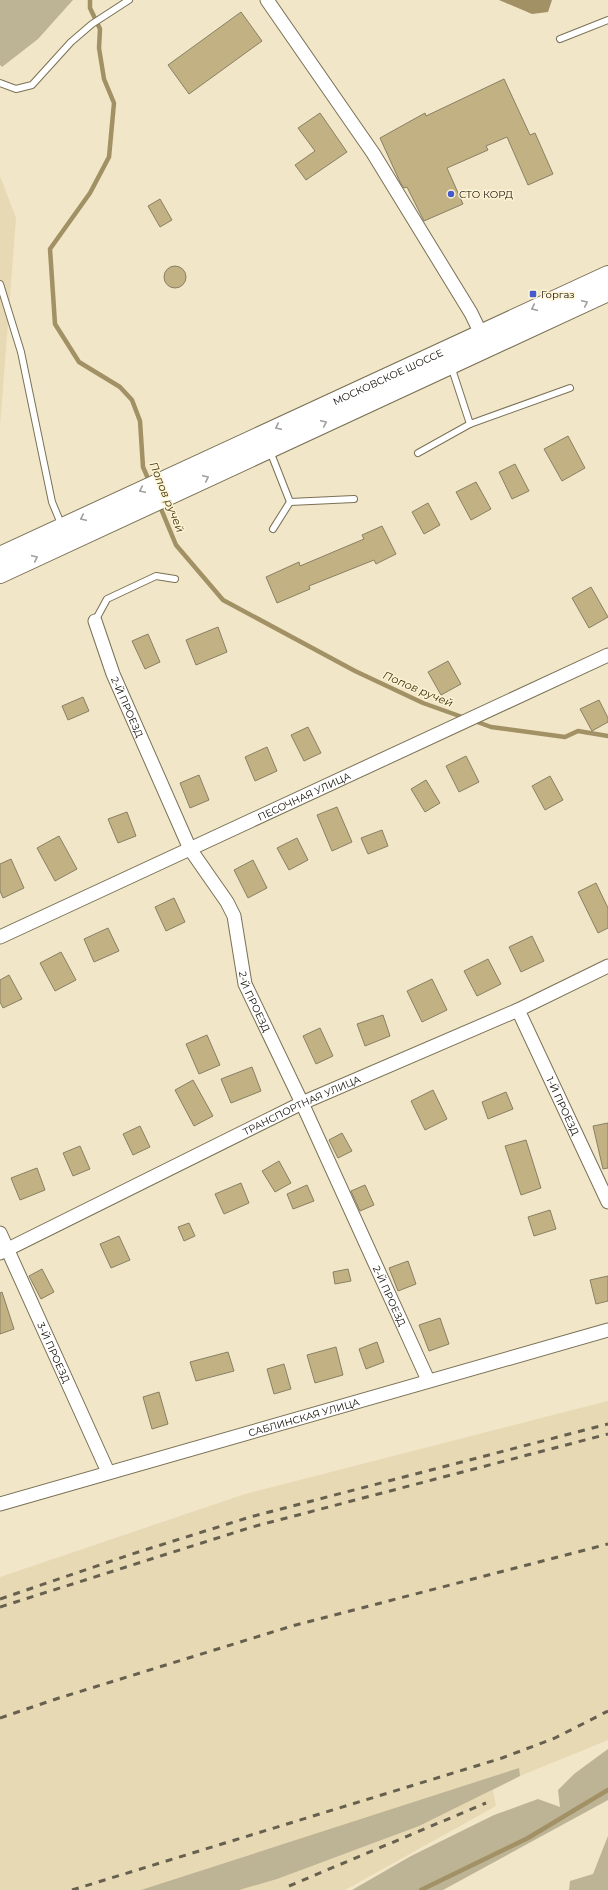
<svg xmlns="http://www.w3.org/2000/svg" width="608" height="1890" font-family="Montserrat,sans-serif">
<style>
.built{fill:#e7d9b4}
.green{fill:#bdb395}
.water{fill:#a29164}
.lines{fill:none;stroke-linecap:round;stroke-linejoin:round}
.stream{stroke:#a29164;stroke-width:4.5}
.building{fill:#c2b182;stroke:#898064}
.service-casing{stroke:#7a7156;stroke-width:8}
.minor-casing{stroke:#7a7156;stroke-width:15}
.secondary-casing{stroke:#7a7156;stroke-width:20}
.service{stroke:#fff;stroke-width:6}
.minor{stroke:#fff;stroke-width:13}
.secondary{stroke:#fff;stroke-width:18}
.rail{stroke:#67604f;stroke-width:3;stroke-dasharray:7 7;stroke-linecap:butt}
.oneway{stroke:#a09f9b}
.poi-dot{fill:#445acd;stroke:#fef4d5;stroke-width:1.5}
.labels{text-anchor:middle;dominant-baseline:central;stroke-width:3;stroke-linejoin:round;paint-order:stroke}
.poi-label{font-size:10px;fill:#120e05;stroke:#fef4d5;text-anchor:start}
.street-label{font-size:10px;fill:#120e05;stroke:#fef4d5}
.water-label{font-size:11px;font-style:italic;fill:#3b2f06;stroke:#fef4d5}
</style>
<rect width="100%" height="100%" fill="#f1e6c8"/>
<g class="built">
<path d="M0,176L16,218L0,427Z"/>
<path d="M608,1401V1740L520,1776L493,1790L496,1806L345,1890H0V1577L245,1494Z"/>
</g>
<g class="green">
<path d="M0,0H73L38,39L2,67L0,65Z"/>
<path d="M608,1749V1800L443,1890H352L411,1856L494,1815L538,1799L560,1807L558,1790L574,1774Z"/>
<path d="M519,1768L520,1776L419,1826L277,1879L239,1890H141Z"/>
<path d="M608,1836V1890H569L570,1881L593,1874Z"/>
</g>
<path class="water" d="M499,0H552L548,12L532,14Z"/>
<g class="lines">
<g class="stream">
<path d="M90,0V8L100,29L99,48L104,79L114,103L109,157L90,193L50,249L55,324L79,362L120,387L132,400L140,421L143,467L150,483"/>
<path d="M159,504L176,545L223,600L355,671L423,703L465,718"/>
<path d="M472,720L491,727L565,737L578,731L608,736"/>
<path d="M421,1890L528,1838L608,1790"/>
</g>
</g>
<g class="building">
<path d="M241,12L262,41L189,94L168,65Z"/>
<path d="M504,79L530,135L535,133L553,174L528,185L507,137L486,146L488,150L447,168L463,204L424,221L407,187L404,188L400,182L380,138L425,113L426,116Z"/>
<path d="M320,113L347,152L306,180L295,165L315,151L298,128Z"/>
<path d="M160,199L172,220L160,227L148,206Z"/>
<circle cx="175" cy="277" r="11"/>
<path d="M568,436L585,468L562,481L544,449Z"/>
<path d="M515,464L529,491L512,499L499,472Z"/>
<path d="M476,482L491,509L471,520L456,492Z"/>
<path d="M428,503L440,525L424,534L412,512Z"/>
<path d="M382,526L396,554L376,564L374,560L309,586L310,589L277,603L266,577L299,562L300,566L364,539L362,535Z"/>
<path d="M591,587L608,617L589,628L572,598Z"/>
<path d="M218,627L227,652L196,665L186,640Z"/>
<path d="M148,634L160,662L145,669L132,641Z"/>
<path d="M448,661L461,684L441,695L428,672Z"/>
<path d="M83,697L89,711L68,720L62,706Z"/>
<path d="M599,700L608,718V722L592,731L580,709Z"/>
<path d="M308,727L321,753L304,761L291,735Z"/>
<path d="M267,747L277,771L255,781L245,757Z"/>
<path d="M466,756L479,782L459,792L446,766Z"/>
<path d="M199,775L209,800L190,808L180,783Z"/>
<path d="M550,776L563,800L545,810L532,786Z"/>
<path d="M426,780L440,803L425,812L411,789Z"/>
<path d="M337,807L352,842L332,851L317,815Z"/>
<path d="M127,812L136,836L118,843L108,819Z"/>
<path d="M382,830L388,846L368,854L361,838Z"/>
<path d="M59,836L77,869L55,881L37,848Z"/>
<path d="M297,838L308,860L289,870L277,848Z"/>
<path d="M11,859L24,888L3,898L0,891V864Z"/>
<path d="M253,860L267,888L248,898L234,870Z"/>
<path d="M596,883L608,908V928L598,933L578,892Z"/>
<path d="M174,898L185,922L166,931L155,907Z"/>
<path d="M108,928L119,951L94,962L84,939Z"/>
<path d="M532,936L544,961L521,972L509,947Z"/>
<path d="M61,952L76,980L55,991L40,963Z"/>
<path d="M488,959L501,984L477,996L464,971Z"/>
<path d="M9,975L22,999L3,1008L0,1002V980Z"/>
<path d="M432,979L447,1010L422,1022L407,991Z"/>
<path d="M383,1015L390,1036L365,1046L357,1024Z"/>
<path d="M320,1028L333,1056L316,1064L303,1036Z"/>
<path d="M207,1035L220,1065L199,1074L186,1044Z"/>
<path d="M252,1067L261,1091L231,1103L221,1079Z"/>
<path d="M193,1080L213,1116L194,1126L175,1090Z"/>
<path d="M433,1090L447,1119L425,1130L411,1101Z"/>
<path d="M506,1092L513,1109L488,1119L482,1102Z"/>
<path d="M608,1123V1168L603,1169L593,1126Z"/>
<path d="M140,1126L150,1147L133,1155L123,1134Z"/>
<path d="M342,1133L352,1151L338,1158L329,1140Z"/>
<path d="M526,1140L541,1188L521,1195L505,1146Z"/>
<path d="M80,1146L90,1169L73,1176L63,1153Z"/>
<path d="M279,1161L291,1183L275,1192L262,1171Z"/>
<path d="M37,1168L45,1190L20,1200L11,1178Z"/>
<path d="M241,1183L249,1203L224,1214L215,1194Z"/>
<path d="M307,1185L314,1201L293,1209L287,1194Z"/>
<path d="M365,1185L374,1205L360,1211L351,1191Z"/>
<path d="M550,1210L556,1229L534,1236L528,1217Z"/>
<path d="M189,1223L195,1236L184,1241L178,1227Z"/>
<path d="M119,1236L130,1260L111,1268L100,1244Z"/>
<path d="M408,1261L416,1284L398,1291L389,1268Z"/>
<path d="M42,1269L54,1292L41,1299L29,1276Z"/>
<path d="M348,1269L351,1281L335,1284L333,1272Z"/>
<path d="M608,1276V1301L596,1304L590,1280Z"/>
<path d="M2,1292L14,1329L0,1334V1293Z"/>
<path d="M440,1318L449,1344L429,1351L419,1325Z"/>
<path d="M377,1342L384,1362L366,1369L359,1349Z"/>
<path d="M336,1347L343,1375L315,1383L307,1355Z"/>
<path d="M228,1352L234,1371L196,1381L190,1362Z"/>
<path d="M284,1364L291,1389L274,1394L267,1369Z"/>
<path d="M159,1392L168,1424L152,1429L143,1397Z"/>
</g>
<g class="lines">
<defs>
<g id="service">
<path d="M560,39L608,20"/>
<path d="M0,83L16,89L32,85L71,42L92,24L129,0"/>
<path d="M0,284L21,352L52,502L62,526"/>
<path d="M451,366L470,424"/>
<path d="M270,451L290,502"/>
<path d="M418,453L470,424L570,388"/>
<path d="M273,529L290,502L354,499"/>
<path d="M95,621L107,599L156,576L175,579"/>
</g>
<g id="minor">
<path d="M267,0L373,153L471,313L484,340"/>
<path id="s1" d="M95,621L113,674L190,849L227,902L234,916L245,984L302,1103L428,1380"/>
<path id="s2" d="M0,937L608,655"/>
<path id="s3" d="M518,1010L608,1202"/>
<path id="s4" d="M0,1233L108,1472"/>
<path id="s5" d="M0,1253L302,1103L518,1010L608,966"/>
<path id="s6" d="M0,1504L608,1330"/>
</g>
<g id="secondary">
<path id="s7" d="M0,556L608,275"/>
<path d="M0,574L608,292"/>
</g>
</defs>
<use href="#service" class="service-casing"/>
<use href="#minor" class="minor-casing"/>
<use href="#secondary" class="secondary-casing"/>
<use href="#service" class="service"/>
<use href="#minor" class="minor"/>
<use href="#secondary" class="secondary"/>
<g class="rail">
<path d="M0,1599L132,1554L250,1517L608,1424"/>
<path d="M0,1607L252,1527L608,1434"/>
<path d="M0,1718L59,1698L292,1626L608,1544"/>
<path d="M289,1886L486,1803"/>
<path d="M72,1890L502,1758L555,1738L608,1711"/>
</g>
</g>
<defs><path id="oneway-chevron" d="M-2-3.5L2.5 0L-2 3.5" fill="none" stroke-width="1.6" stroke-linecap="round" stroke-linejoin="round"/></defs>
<g class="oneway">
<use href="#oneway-chevron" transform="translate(585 303) rotate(-25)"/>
<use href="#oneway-chevron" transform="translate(534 308) rotate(155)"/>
<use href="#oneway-chevron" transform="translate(324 423) rotate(-25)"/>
<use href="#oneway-chevron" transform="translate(278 427) rotate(155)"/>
<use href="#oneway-chevron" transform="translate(206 478) rotate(-25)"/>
<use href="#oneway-chevron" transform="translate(142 490) rotate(155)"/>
<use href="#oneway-chevron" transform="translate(83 518) rotate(155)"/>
<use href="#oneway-chevron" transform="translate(35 558) rotate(-25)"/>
</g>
<g class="poi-dot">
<circle cx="451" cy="194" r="4"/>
<rect x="529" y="290" width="8" height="8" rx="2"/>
</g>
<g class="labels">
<g class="poi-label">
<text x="459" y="194">СТО КОРД</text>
<text x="541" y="294">Горгаз</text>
</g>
<g class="street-label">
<text stroke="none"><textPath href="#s7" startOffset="427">МОСКОВСКОЕ ШОССЕ</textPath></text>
<text stroke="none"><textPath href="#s1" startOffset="92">2-Й ПРОЕЗД</textPath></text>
<text stroke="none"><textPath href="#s2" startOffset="335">ПЕСОЧНАЯ УЛИЦА</textPath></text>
<text stroke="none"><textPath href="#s1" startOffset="416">2-Й ПРОЕЗД</textPath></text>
<text stroke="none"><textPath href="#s5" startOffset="336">ТРАНСПОРТНАЯ УЛИЦА</textPath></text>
<text stroke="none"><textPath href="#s3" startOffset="106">1-Й ПРОЕЗД</textPath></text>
<text stroke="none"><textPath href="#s1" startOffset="740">2-Й ПРОЕЗД</textPath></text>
<text stroke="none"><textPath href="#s4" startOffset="131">3-Й ПРОЕЗД</textPath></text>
<text stroke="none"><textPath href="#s6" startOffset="316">САБЛИНСКАЯ УЛИЦА</textPath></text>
</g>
<g class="water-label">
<text transform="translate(167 497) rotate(68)">Попов ручей</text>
<text transform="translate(418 689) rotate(23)">Попов ручей</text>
</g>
</g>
</svg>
